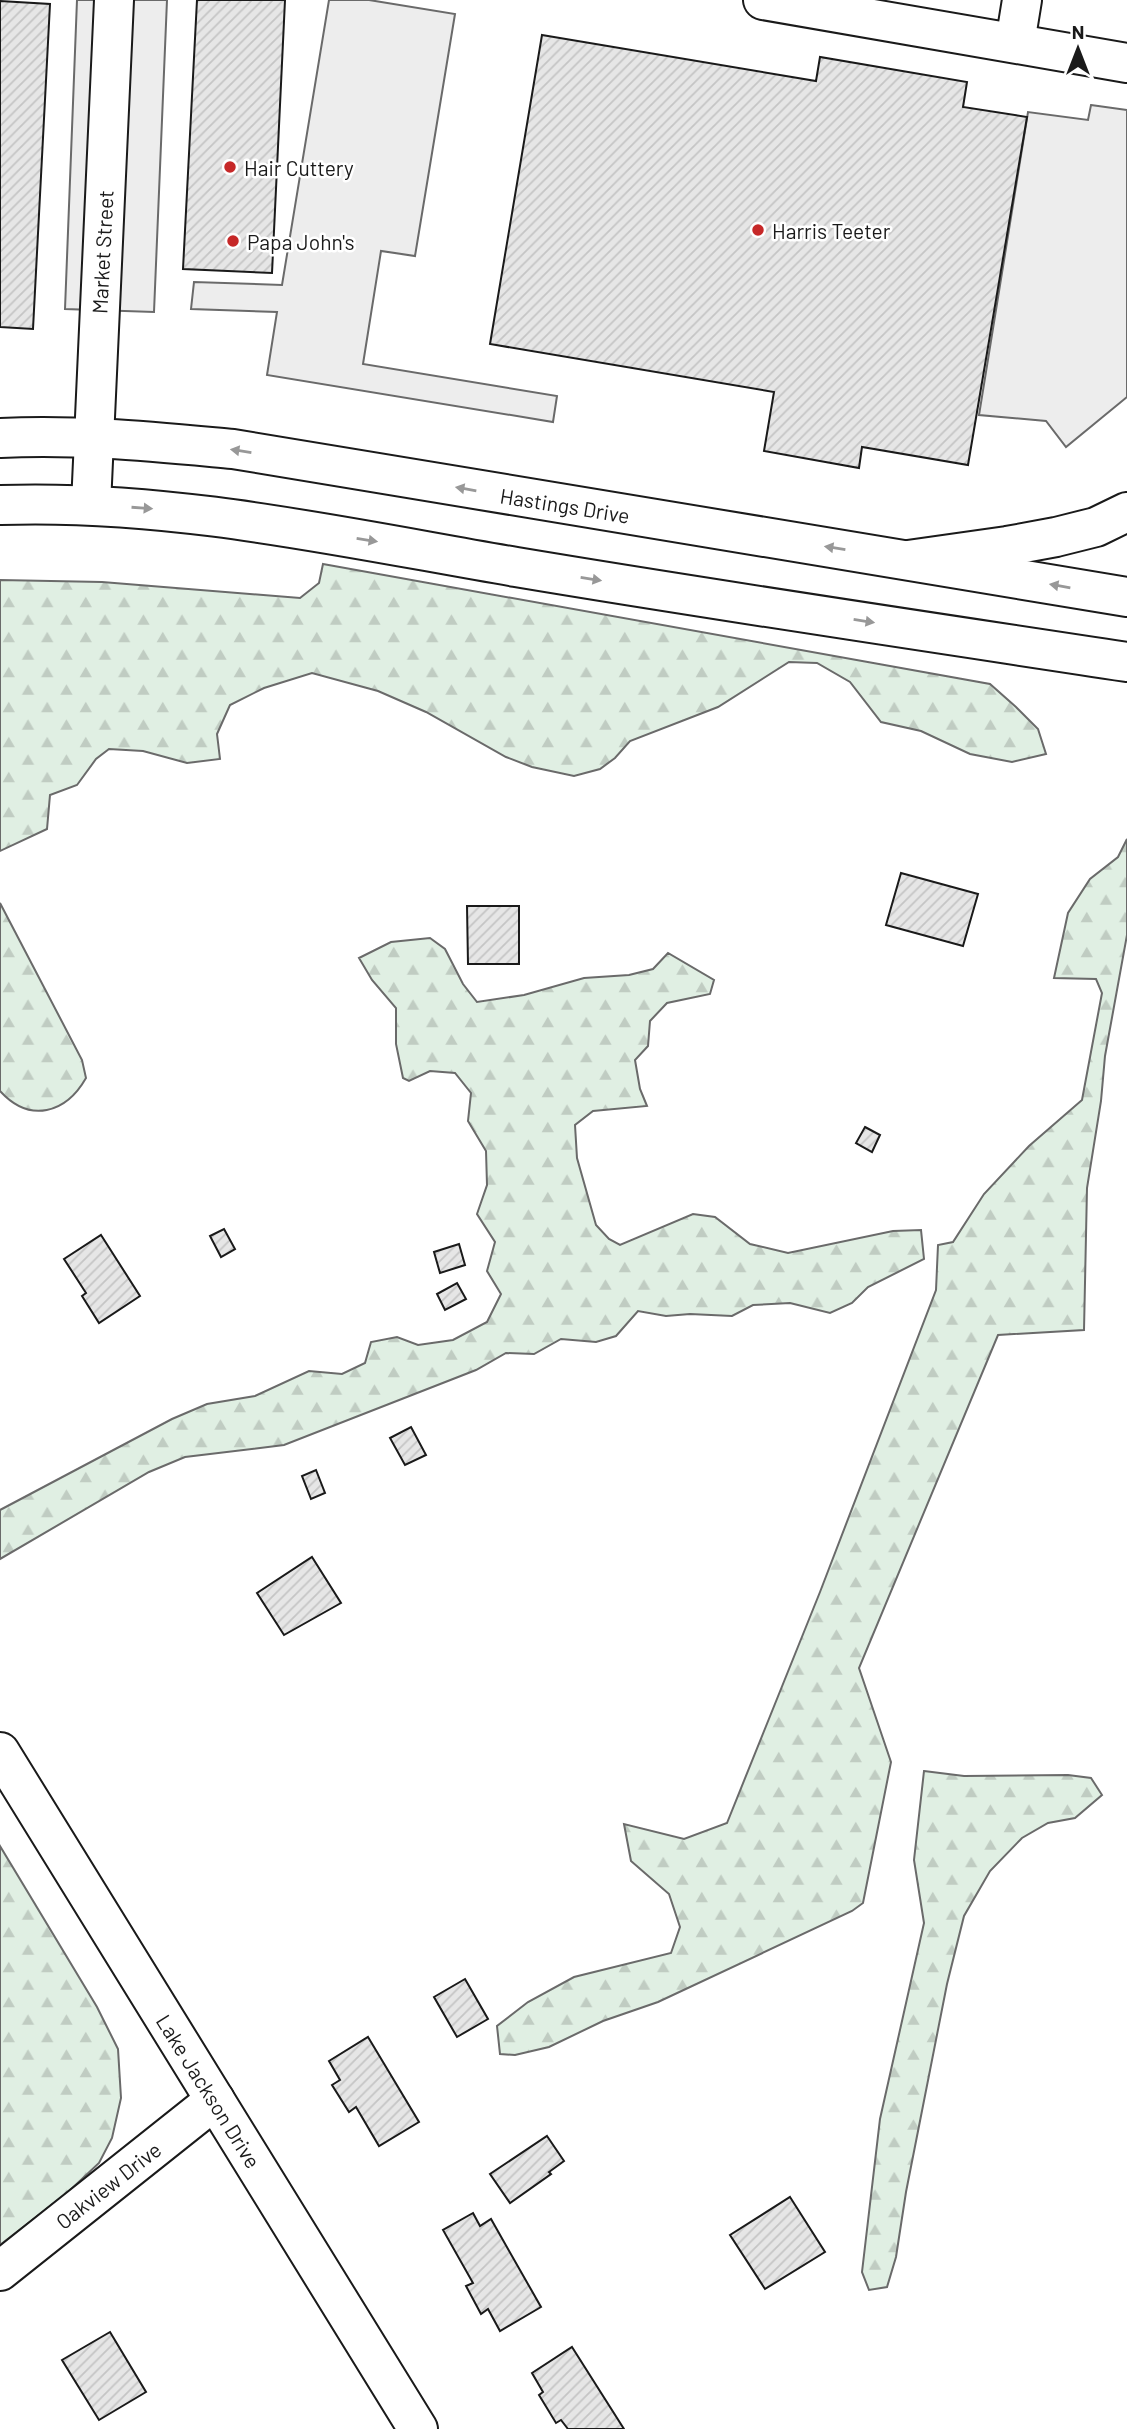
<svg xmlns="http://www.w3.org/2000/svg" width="1127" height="2429" font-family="Barlow,sans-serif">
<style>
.forest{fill:url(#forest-firs);stroke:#6a6a6a;stroke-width:2}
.parking{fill:#ededed;stroke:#6a6a6a;stroke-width:2}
.building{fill:url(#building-hatch);stroke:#1a1a1a;stroke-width:2}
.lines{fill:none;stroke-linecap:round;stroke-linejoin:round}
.minor-casing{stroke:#1a1a1a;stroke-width:42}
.highway-casing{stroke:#1a1a1a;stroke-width:42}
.minor{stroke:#fff;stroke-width:38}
.highway{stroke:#fff;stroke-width:38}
.oneway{fill:#989898}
.poi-dot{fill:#c62828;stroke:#fff;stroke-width:2.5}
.labels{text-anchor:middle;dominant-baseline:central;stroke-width:5;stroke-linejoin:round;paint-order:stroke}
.poi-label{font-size:21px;fill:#1a1a1a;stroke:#fff;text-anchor:start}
.street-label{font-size:21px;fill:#1a1a1a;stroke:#fff}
</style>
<defs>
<pattern id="forest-firs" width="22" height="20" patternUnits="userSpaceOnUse" patternTransform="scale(1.75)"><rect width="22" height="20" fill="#e0efe3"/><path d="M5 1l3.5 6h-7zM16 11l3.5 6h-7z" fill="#c0ccc2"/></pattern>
<pattern id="building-hatch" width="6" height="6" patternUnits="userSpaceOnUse" patternTransform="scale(1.75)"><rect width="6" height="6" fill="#e6e6e6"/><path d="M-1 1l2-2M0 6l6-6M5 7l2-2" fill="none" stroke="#c5c5c5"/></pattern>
</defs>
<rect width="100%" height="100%" fill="#fff"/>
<g class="forest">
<path d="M323,564L990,684L1016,707L1038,729L1046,754L1012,762L970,754L921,731L881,722L850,682L817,663L789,662L718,707L630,741L615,758L600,769L574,776L532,767L506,757L426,712L378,691L312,673L264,688L230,705L217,734L220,759L187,763L143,751L109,749L96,759L77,785L50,795L47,829L0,851V580L102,582L300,598L319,583Z"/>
<path d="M1127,839V935L1105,1056L1101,1101L1087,1188L1084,1330L998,1335L859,1668L891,1762L863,1903L852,1911L658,2002L603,2021L549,2047L515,2055L500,2054L497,2026L528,2002L574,1977L671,1953L680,1927L669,1894L631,1861L624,1824L684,1839L727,1823L820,1592L936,1290L938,1245L953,1242L984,1194L1029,1146L1082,1100L1102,993L1096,979L1054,978L1068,913L1090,879L1118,857Z"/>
<path d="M0,903L82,1060L86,1078C66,1113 30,1124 0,1091Z"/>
<path d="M430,938L445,949L463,984L477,1002L524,995L584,978L629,975L653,969L668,953L714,980L710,994L667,1003L650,1021L648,1046L635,1060L640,1089L647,1106L593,1111L575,1125L577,1158L596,1225L609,1239L620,1245L693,1214L715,1217L750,1244L788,1253L893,1231L921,1230L924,1259L868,1287L852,1303L830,1313L790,1303L753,1305L732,1316L690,1314L666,1316L638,1311L616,1336L596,1342L561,1339L534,1354L506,1353L476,1370L284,1445L185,1457L149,1472L0,1559V1510L172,1419L207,1404L255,1396L309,1371L342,1374L365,1363L371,1342L397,1337L418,1345L453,1340L487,1322L501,1294L487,1271L495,1242L477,1214L487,1185L486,1151L468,1121L471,1093L455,1073L430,1071L409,1081L403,1078L396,1044V1008L372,980L359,958L391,942Z"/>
<path d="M924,1771L964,1776L1068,1775L1091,1778L1102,1795L1075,1818L1048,1823L1022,1838L990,1871L964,1916L947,1984L906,2192L896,2257L887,2287L869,2290L862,2272L880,2119L924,1923L914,1860Z"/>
<path d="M0,1846L97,2007L118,2049L121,2098L112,2138L99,2163L67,2193L0,2245Z"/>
</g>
<g class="parking">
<path d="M77,0H167L154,312L65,309Z"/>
<path d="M329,0H369L455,14L415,256L381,251L363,364L557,396L553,422L267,375L277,312L191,309L194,282L282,285Z"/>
<path d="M1091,105L1127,110V397L1066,447L1046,421L979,415L1028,112L1088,120Z"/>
</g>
<g class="building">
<path d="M197,0H285L272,273L183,269Z"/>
<path d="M0,1L50,4L33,329L0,327Z"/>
<path d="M542,35L816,81L820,57L967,82L963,107L1027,117L968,465L862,447L859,468L764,451L774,392L490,344Z"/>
<path d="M901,873L978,894L963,946L886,925Z"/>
<path d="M467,906H519V964H468Z"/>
<path d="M865,1127L880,1135L872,1152L856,1143Z"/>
<path d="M224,1229L235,1249L221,1257L210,1236Z"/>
<path d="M101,1235L140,1296L99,1323L82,1296L86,1293L64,1259Z"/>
<path d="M459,1244L465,1265L440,1273L434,1252Z"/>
<path d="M457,1283L466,1299L445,1310L437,1294Z"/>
<path d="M411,1427L426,1455L405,1465L390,1438Z"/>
<path d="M316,1470L325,1493L311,1499L302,1476Z"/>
<path d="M312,1557L341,1603L284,1635L257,1593Z"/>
<path d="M465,1979L488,2019L457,2037L434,1997Z"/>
<path d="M368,2037L419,2122L379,2146L356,2107L349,2112L332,2085L340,2080L329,2061Z"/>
<path d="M547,2136L564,2161L549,2172L551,2174L510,2203L490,2174Z"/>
<path d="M790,2197L825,2252L765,2289L730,2235Z"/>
<path d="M473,2213L480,2226L491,2219L541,2307L500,2331L488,2309L481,2314L466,2286L473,2283L443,2230Z"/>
<path d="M110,2332L146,2392L99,2420L62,2360Z"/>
<path d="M572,2347L624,2429H568L561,2420L556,2423L539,2395L543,2392L532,2373Z"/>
</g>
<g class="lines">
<defs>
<g id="minor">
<path d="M763,0L1127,63"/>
<path d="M1015,43L1022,0"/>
<path d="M0,438C78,434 155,442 233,449L1127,597"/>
<path d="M0,505C174,499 346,538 516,567C719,601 923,631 1127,662"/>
<path d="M91,505L114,0"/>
<path d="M0,1752L418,2429"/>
<path d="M0,2271L215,2100"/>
</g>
<path id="highway" d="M908,560L1007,546L1056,537L1096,527L1127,512"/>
</defs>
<use href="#minor" class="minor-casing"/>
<use href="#highway" class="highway-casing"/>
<use href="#minor" class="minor"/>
<use href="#highway" class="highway"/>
</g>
<defs><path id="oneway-solid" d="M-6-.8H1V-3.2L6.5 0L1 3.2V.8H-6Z" transform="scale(1.75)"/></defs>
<g class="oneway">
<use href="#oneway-solid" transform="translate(241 451) rotate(-171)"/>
<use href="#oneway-solid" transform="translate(466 489) rotate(-170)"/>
<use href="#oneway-solid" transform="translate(142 508) rotate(4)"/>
<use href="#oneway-solid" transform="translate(367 540) rotate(9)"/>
<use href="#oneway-solid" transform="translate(835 548) rotate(-171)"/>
<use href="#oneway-solid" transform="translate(591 579) rotate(9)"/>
<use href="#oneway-solid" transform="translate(1060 586) rotate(-170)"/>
<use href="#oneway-solid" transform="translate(864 621) rotate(9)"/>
</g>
<g class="poi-dot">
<circle cx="230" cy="167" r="7"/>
<circle cx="758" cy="230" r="7"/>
<circle cx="233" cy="241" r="7"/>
</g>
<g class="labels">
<g class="poi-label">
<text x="244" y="167">Hair Cuttery</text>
<text x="772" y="230">Harris Teeter</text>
<text x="247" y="241">Papa John's</text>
</g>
<g class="street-label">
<text transform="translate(102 252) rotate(-87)">Market Street</text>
<text transform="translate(565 505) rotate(9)">Hastings Drive</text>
<text transform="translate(209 2091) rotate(58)">Lake Jackson Drive</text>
<text transform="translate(108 2185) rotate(-38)">Oakview Drive</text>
</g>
</g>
<g transform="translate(1078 49)" stroke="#ffffff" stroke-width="5" paint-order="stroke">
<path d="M0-5L12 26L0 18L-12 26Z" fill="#1a1a1a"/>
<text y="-10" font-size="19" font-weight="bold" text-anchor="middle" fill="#1a1a1a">N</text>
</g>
</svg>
